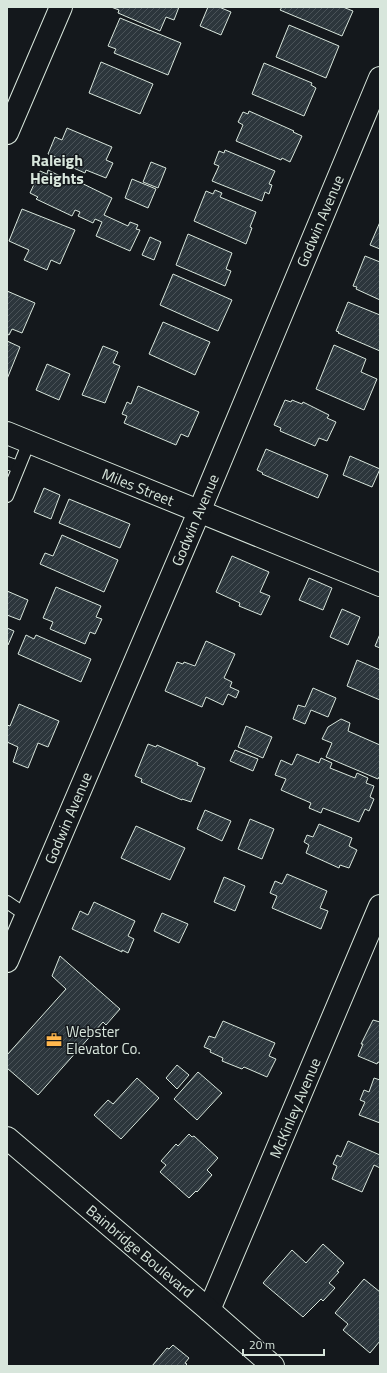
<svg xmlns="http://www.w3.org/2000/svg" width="387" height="1373" font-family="'Titillium Web',sans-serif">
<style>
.building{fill:url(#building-hatch);stroke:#d8e6dc}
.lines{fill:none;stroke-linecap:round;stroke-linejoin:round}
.lane-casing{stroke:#d8e6dc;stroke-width:14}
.street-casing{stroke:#d8e6dc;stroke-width:24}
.primary-casing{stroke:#d8e6dc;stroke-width:24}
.lane{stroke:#14181c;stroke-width:12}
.street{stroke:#14181c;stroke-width:22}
.primary{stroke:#14181c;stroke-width:22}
.labels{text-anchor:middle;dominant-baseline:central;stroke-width:3;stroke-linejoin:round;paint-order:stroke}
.street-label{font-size:15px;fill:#d8e6dc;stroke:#14181c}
.poi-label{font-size:15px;fill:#d8e6dc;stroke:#14181c;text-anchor:start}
.neighbourhood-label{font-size:16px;font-weight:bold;fill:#d8e6dc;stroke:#14181c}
</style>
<defs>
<pattern id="building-hatch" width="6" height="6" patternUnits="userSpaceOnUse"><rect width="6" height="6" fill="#2c363c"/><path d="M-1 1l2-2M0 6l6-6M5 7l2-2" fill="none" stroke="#4a5358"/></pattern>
</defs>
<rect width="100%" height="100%" fill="#14181c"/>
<g class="building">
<path d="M111,7H179L174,20L166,17L160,31L118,13L119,10Z"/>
<path d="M208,7H219L231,12L221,35L200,26Z"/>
<path d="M282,7H343L353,11L342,36L280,10Z"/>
<path d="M120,18L181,43L168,75L114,53L116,49L108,46Z"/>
<path d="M289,25L339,46L326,78L276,57Z"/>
<path d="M101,62L153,84L140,114L89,93Z"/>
<path d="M264,63L312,83L311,85L316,88L304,116L252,94Z"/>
<path d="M249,111L294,131L293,132L302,136L290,162L282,158L281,160L236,141L243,125L238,122L243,112L248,114Z"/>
<path d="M67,128L112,147L106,160L113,163L106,178L86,170L85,173L69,166L70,163L48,154L55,137L62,140Z"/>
<path d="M225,150L275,171L269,184L272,185L269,194L265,192L262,201L212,181L219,166L214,164L219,151L224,153Z"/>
<path d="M151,162L166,168L158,188L143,182Z"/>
<path d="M48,170L64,178L65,175L112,198L104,215L128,226L130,222L138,225L136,229L140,230L130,251L96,236L102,222L95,219L93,223L78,216L80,212L75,210L72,216L36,199L38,197L30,193L40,171L47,174Z"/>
<path d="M132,179L156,189L148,208L125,198Z"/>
<path d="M215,190L222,193L220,197L256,212L250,227L252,228L246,244L194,221L206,191L213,194Z"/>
<path d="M22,209L75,230L60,264L51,260L47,270L24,260L29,250L9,241Z"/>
<path d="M380,222V249L370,245Z"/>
<path d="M188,234L232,253L226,269L231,271L225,286L176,265Z"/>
<path d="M150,237L161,242L154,260L142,255Z"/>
<path d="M365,256L380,262V300L356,289L357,287L353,286Z"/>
<path d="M173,274L232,300L218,331L160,305Z"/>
<path d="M7,291L35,303L22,333L12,329L9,335L7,334Z"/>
<path d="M348,302L380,315V351L338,333L339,332L336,331Z"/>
<path d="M163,322L210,342L195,375L149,354Z"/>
<path d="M7,341L20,347L7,379Z"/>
<path d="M334,345L366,359L361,372L377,379L364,410L316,389Z"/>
<path d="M103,346L118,352L113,363L120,366L105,403L82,395Z"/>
<path d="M47,364L70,374L59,400L36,390Z"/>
<path d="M138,386L199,412L188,437L181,434L176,445L124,423L127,416L122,414L127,402L131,404Z"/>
<path d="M285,400L291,402L292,400L302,404L303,402L329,415L327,418L336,422L327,441L319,438L315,446L280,431L281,428L274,425Z"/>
<path d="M266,449L328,475L318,498L262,474L263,473L257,470Z"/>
<path d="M350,456L380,469L372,487L343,475Z"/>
<path d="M44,488L60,495L51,519L34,512Z"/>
<path d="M69,499L130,524L120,548L59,523Z"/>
<path d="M62,535L118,560L104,592L40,564L45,553L53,556Z"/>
<path d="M232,556L269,572L260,592L270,596L261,615L239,606L240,603L216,592Z"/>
<path d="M309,578L332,588L323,610L299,600Z"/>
<path d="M56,587L101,606L96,617L102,619L95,634L90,632L85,644L50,629L53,622L43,618Z"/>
<path d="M7,591L28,600L20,620L7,615Z"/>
<path d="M342,609L360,617L348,645L330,637Z"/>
<path d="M7,628L14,631L8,645H7Z"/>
<path d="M380,634V648L375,646Z"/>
<path d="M26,635L34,639L36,635L91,659L81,682L18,654Z"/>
<path d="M206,641L235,654L224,678L232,682L230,687L239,691L236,698L228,694L223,705L206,697L202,707L165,691L177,662L183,664L184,662L195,666Z"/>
<path d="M357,660L380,670V700L347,686Z"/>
<path d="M313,688L336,698L328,717L311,710L305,724L293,719L298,705L305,707Z"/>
<path d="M19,704L59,721L48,747L38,743L28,768L13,762L18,747L7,742V725L10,726Z"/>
<path d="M341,719L350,723L348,731L380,745V778L379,777L378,779L326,757L332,743L322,739L328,727Z"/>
<path d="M246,726L272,737L263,758L238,747Z"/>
<path d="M148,744L156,747L157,745L198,763L197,765L205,768L191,802L182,799V800L141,782L142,779L135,776Z"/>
<path d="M235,750L258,759L253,771L230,761Z"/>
<path d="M297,754L319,763L321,758L332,763L330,768L355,778L357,773L368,778L366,783L374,786L370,797L374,799L369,811L365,809L359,822L323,808L321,813L309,808L311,803L281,790L286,779L275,775L281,760L292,765Z"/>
<path d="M205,810L231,821L222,841L197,829Z"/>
<path d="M250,819L274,829L262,859L238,849Z"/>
<path d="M319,824L352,838L349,846L357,850L349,868L340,865L339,868L306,853L309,845L304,842L307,835L313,837Z"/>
<path d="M136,826L185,848L170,880L121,858Z"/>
<path d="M287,874L327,891L320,908L328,911L321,929L272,908L277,896L270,893L275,881L282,884Z"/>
<path d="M224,877L245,886L235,911L214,902Z"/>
<path d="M94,902L135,921L128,936L134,939L128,953L122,950V952L72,929L80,911L88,915Z"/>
<path d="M162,913L188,924L179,943L154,931Z"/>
<path d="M60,956L120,1009L106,1025L103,1022L38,1095L7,1068V1055L66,989L52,976Z"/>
<path d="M373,1020L380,1022V1063L378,1062L377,1064L358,1056L363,1044H361Z"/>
<path d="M223,1021L275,1043L269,1056L276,1059L267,1077L244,1067L242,1069L222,1061L223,1058L210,1052L211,1050L204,1047L209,1036L215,1038Z"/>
<path d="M177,1065L189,1075L177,1089L166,1078Z"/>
<path d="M198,1072L222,1093L197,1120L174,1099Z"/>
<path d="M137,1078L159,1098L121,1139L94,1115L108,1100L113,1104Z"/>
<path d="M374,1078L380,1080V1123L359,1115L365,1102L360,1100L364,1090L369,1092Z"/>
<path d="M189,1134L192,1137L194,1136L218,1158L207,1170L212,1175L197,1192L196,1191L189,1198L160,1172L166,1165L161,1161L176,1144L178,1146Z"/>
<path d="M348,1141L380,1155V1168L374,1165L362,1192L332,1179L337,1166L333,1164L337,1155L341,1157Z"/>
<path d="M323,1244L344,1263L337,1271L339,1272L329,1283L335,1288L323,1301L321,1299L303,1317L263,1283L292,1250L306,1263Z"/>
<path d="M364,1279L380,1292V1341L370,1353L343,1330L348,1324L335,1313Z"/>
<path d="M173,1345L189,1358L185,1363L187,1364L185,1366H152L167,1348L169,1349Z"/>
</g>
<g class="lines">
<defs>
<g id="lane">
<path d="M7,463L18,467"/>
<path d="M7,496L29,442"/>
<path d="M7,902L26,915"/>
</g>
<g id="street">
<path d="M7,133L61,7"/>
<path d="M7,433L380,585"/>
<path d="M7,961L199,512L380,78"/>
<path d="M209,1310L380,906"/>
</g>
<path id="primary" d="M7,1138L209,1310L273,1366"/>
</defs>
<use href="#lane" class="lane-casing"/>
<use href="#street" class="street-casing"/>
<use href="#primary" class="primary-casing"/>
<use href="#lane" class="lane"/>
<use href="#street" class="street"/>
<use href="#primary" class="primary"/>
</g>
<defs>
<symbol id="office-bare" viewBox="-9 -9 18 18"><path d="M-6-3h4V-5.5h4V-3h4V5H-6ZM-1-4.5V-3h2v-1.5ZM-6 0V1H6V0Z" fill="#ffb74d" stroke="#14181c" stroke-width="2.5" paint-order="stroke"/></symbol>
</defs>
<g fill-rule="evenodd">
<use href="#office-bare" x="43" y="1029" width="22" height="22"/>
</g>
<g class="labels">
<g class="street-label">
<text transform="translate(320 221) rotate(-67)">Godwin Avenue</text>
<text transform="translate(138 487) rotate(22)">Miles Street</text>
<text transform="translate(195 520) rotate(-67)">Godwin Avenue</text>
<text transform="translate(68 818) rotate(-67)">Godwin Avenue</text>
<text transform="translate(295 1108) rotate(-67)">McKinley Avenue</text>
<text transform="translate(140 1251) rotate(40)">Bainbridge Boulevard</text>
</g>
<g class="poi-label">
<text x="66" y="1031">Webster<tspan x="66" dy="17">Elevator Co.</tspan></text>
</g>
<g class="neighbourhood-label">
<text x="57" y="160">Raleigh<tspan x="57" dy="18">Heights</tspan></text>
</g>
</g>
<rect width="387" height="1373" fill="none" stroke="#d8e6dc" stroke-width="16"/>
<path d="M243 1349v6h81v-6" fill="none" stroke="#d8e6dc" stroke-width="2"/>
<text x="249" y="1349" font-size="12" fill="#d8e6dc" stroke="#14181c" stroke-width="3" paint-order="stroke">20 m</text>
</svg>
